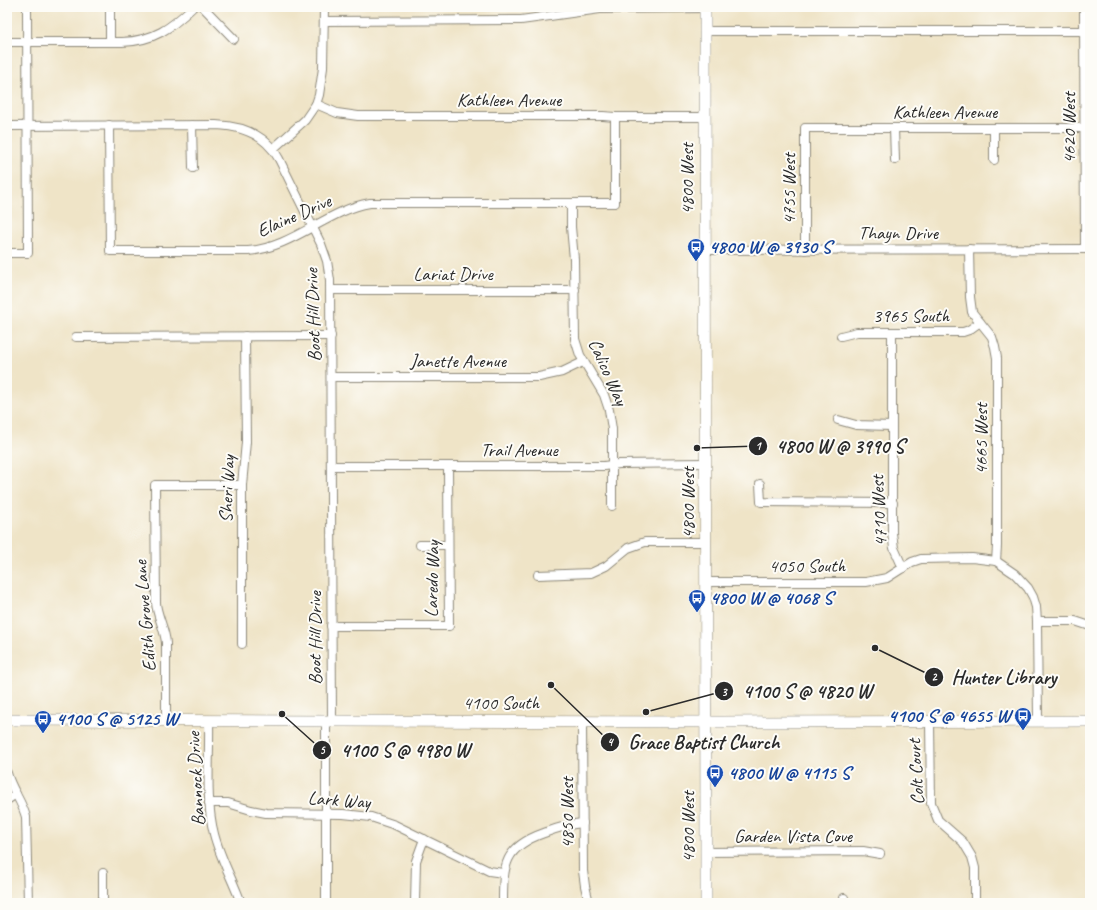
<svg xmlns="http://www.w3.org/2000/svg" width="1097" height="910" font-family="Caveat,sans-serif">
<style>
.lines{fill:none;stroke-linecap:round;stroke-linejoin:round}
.minor-casing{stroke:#8d8879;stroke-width:10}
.secondary-casing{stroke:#8d8879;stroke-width:12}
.minor{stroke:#fff;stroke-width:8}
.secondary{stroke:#fff;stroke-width:11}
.labels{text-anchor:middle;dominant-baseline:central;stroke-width:4;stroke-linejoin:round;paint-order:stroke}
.street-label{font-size:19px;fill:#2b2b2b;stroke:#fdfcf7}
.transit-label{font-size:19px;font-weight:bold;fill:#164399;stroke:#fdfcf7;text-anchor:start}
.leader{fill:none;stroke:#2b2b2b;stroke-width:1.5}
.callout-dot{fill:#2b2b2b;stroke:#fdfcf7;stroke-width:1.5}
.mark-label{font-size:12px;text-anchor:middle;font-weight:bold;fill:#fff}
.callout-label{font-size:20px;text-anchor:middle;font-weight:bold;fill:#2b2b2b;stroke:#fdfcf7;stroke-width:4;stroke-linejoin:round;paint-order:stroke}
</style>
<rect width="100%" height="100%" fill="#fdfcf7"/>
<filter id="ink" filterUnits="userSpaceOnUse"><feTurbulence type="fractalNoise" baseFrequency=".025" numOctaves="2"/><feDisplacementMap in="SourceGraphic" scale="8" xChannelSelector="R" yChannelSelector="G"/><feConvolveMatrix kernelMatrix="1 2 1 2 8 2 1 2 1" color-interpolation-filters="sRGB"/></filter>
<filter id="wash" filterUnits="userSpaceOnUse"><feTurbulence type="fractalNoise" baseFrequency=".012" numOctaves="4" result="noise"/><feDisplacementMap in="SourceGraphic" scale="16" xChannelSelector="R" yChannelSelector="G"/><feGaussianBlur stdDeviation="0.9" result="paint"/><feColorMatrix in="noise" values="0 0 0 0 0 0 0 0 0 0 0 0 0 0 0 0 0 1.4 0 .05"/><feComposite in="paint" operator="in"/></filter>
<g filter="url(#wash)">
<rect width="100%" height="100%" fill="#efe4c7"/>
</g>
<g filter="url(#ink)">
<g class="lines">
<defs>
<g id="minor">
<path d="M110,7V42"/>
<path d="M203,7L234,39"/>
<path d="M1084,7L1085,249"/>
<path d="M324,21L521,20L600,9L705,8"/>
<path d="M705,31H1090"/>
<path d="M7,42H122C154,41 171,28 193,7"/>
<path d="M316,104L337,113L358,116H603L615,117H705"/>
<path d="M109,125L110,251H248C293,248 327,210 370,203H615V117"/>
<path d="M192,125L193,168"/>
<path d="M7,126L216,125C242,126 266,135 279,159L321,244L327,261L330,280L332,721"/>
<path d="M894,128L895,160"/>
<path d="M994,128V160"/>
<path d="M273,149L305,120L316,104L319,95L323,68L324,7"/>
<path d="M571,203V227L574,259L575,339L580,355L604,395L609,410L612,429V506"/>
<path d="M969,249L970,297L972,312L992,337L995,347L997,358V546L996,561"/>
<path d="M705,250L1090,249"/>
<path d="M805,250V128H1085"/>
<path d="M7,253H28L27,7"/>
<path d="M331,290H575"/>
<path d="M892,332V533L894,548L903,568"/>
<path d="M841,336L857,332H963L969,330L980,322"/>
<path d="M76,337L331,336"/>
<path d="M331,377H539L562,372L583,362"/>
<path d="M838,420L856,425L892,426"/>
<path d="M331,466H604L619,464L706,463"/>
<path d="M760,484L761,502L893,503"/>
<path d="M420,545H448"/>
<path d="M538,575L591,573L606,566L628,548L645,542H706"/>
<path d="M706,582H866L887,578L912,562L921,559L972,558L996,561L1015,574L1028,588L1033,597L1036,607L1037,621L1038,721"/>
<path d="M1037,621H1075L1090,626"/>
<path d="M331,626H449L448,466"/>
<path d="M242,644V485L246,442L245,336"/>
<path d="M166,720V643C165,629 157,616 156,603L155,485H242"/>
<path d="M209,720C210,757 205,799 214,834C220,858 233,880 241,903"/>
<path d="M326,721V903"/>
<path d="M582,721L583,871L585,886L589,903"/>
<path d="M930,721L931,803L938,820L963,842L972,857L975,868V903"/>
<path d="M7,773C11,789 22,801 26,817L28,903"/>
<path d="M7,800L16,794"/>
<path d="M209,803H228L251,810L266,813L343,814L371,817L395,825L489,871L503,873"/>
<path d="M706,852L863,851L880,854"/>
<path d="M103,873V903"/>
<path d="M415,903L416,861L424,839"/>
<path d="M503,903C503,865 504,847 544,833C557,828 569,824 583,823"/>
<path d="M844,903V898"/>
</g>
<g id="secondary">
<path d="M705,7L706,903"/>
<path d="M7,720L720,722L1090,721"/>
</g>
</defs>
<use href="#minor" class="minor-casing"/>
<use href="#secondary" class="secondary-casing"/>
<use href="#minor" class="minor"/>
<use href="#secondary" class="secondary"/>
</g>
</g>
<defs>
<symbol id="bus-pin" viewBox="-11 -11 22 30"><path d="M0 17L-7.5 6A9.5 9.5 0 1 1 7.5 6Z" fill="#1a4fb4" stroke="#fdfcf7"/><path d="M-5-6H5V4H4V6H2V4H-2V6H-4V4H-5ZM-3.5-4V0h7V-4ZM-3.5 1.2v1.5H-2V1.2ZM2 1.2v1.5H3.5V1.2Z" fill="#fff"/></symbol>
</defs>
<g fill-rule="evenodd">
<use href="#bus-pin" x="686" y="237" width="20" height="27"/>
<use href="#bus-pin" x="687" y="588" width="20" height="27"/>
<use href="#bus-pin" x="1013" y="706" width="20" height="27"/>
<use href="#bus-pin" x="33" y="709" width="20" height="27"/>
<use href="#bus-pin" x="705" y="763" width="20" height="27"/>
</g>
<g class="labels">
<g class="street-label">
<text x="509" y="100">Kathleen Avenue</text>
<text x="945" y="112">Kathleen Avenue</text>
<text transform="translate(1069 128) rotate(-90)">4620 West</text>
<text transform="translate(687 179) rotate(-90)">4800 West</text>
<text transform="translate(789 189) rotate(-90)">4755 West</text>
<text transform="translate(294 216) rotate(-24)">Elaine Drive</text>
<text x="898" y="233">Thayn Drive</text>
<text x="453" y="274">Lariat Drive</text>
<text transform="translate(313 315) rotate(-92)">Boot Hill Drive</text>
<text x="911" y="316">3965 South</text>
<text x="458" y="361">Janette Avenue</text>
<text transform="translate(608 372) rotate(66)">Calico Way</text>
<text transform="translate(981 439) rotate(-90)">4665 West</text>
<text x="519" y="450">Trail Avenue</text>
<text transform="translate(227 489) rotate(-88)">Sheri Way</text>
<text transform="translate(688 503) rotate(-90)">4800 West</text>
<text transform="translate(879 511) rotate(-93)">4710 West</text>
<text x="807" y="566">4050 South</text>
<text transform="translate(432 579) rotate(-89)">Laredo Way</text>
<text transform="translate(145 616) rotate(-95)">Edith Grove Lane</text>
<text transform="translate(315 638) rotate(-90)">Boot Hill Drive</text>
<text x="501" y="703">4100 South</text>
<text transform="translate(916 772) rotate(-93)">Colt Court</text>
<text transform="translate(196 779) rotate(-93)">Bannock Drive</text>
<text transform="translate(339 800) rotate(4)">Lark Way</text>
<text transform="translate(567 813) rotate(-90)">4850 West</text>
<text transform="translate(688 827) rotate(-90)">4800 West</text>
<text x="793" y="836">Garden Vista Cove</text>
</g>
<g class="transit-label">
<text x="709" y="247">4800 W @ 3930 S</text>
<text x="710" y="598">4800 W @ 4068 S</text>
<text x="1010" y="716" text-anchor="end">4100 S @ 4655 W</text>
<text x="56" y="719">4100 S @ 5125 W</text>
<text x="728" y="773">4800 W @ 4115 S</text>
</g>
</g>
<path class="leader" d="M697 448L758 446M875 648L934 677M646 712L724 691M551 685L610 742M282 714L322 750"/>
<g class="callout-dot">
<circle cx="697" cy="448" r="4"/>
<circle cx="875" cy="648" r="4"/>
<circle cx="646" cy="712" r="4"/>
<circle cx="551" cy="685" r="4"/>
<circle cx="282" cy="714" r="4"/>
<circle cx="758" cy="446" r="10"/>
<circle cx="934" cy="677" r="10"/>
<circle cx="724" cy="691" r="10"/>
<circle cx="610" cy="742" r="10"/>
<circle cx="322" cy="750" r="10"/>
</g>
<g class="mark-label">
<text x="758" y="450">1</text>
<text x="934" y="681">2</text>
<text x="724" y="696">3</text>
<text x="610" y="746">4</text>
<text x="322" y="754">5</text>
</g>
<g class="callout-label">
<text x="840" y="453">4800 W @ 3990 S</text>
<text x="1004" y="684">Hunter Library</text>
<text x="807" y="698">4100 S @ 4820 W</text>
<text x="704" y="749">Grace Baptist Church</text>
<text x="405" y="757">4100 S @ 4980 W</text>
</g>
<rect width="1097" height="910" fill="none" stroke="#fdfcf7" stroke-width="24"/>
</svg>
